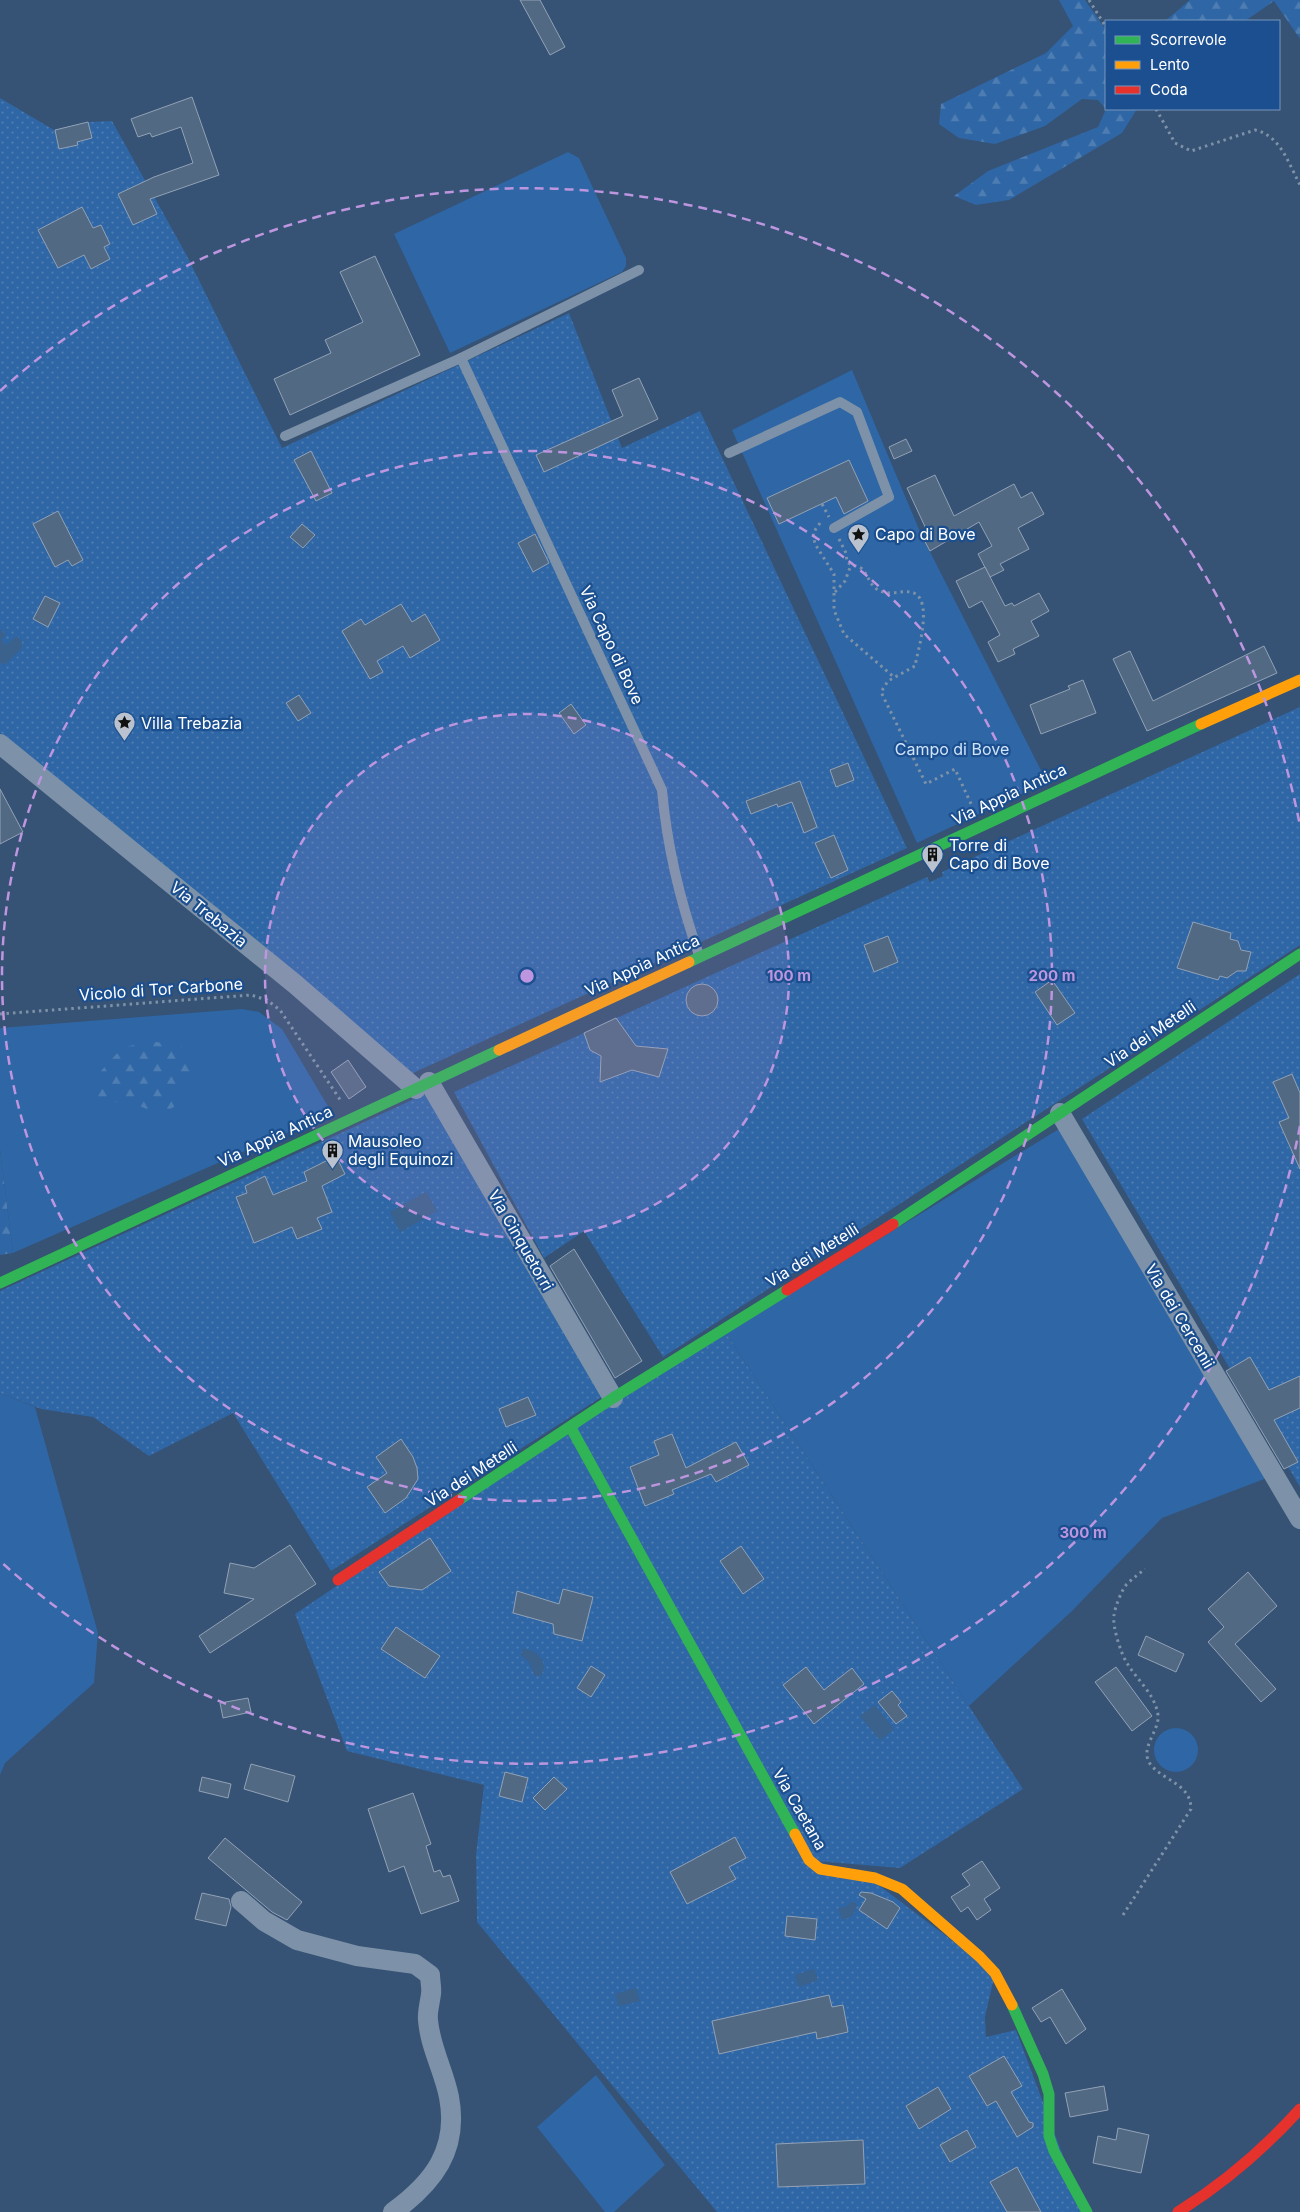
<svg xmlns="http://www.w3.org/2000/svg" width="1300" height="2212" font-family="Inter,sans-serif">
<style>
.green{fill:#2f66a5}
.forest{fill:url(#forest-firs)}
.garden{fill:url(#garden-dots)}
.water{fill:#3b618d}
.building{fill:#526984;stroke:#92a2b6}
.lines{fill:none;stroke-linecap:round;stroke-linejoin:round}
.path{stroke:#7d92a8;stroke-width:3;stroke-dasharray:2.5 4;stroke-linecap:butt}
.lane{stroke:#7d92a8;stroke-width:10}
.street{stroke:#7d92a8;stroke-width:20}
.fast{stroke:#30b455;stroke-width:11}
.slow{stroke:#ff9f0a;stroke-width:11}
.jam{stroke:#e5322d;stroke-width:11}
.ring{fill:none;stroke:#bd96df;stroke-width:2.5;stroke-dasharray:9 6}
.labels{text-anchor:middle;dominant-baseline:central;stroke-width:4.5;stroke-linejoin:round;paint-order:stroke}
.poi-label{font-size:16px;fill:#fff;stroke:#1b4f8f;text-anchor:start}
.street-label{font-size:16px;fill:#fff;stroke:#1b4f8f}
.park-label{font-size:16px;fill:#cfe3fa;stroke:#1b4f8f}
.centre{fill:#bd96df;stroke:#1b4f8f;stroke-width:2.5}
.ring-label{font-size:15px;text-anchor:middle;font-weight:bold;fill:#bd96df;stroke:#1b4f8f;stroke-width:4.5;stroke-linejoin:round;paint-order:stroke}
</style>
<defs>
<pattern id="forest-firs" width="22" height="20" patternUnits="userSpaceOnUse" patternTransform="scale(1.25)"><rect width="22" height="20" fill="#2f66a5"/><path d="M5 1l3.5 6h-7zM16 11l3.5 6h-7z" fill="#4e7db2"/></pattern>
<pattern id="garden-dots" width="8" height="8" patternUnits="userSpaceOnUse" patternTransform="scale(1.25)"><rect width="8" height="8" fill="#2f66a5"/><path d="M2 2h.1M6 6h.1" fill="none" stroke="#4e7db2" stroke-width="1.8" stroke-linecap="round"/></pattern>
</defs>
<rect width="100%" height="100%" fill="#365274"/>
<g class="green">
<path d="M568,152L579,158L626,258V266L622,272L450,353L394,234Z"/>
<path d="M852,370L921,534L1047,782L917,843L732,430Z"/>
<path d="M242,1009L259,1012L282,1029L332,1113L13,1253L0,1150V1028Z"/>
<path d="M1059,1129L1267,1478L1162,1518L1072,1611L969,1706L726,1333Z"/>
<path d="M0,1393L35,1407L98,1633L94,1683L5,1763L0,1775Z"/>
<circle cx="1176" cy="1750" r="22"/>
<path d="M596,2075L665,2165L614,2212H605L537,2127Z"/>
</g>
<g class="forest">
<path d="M1059,0H1085L1106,30V109H1137L1122,133L1009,200L976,205L954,196L988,171L1098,127L1106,109L1098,100L1082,99L1045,126L995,144L959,138L939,124L941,104L1046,53L1073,26Z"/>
<path d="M1190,0H1300V39L1274,1L1245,21H1165Z"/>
<path d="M148,1041L180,1045L191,1052L192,1067L179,1089L174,1107L159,1114L127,1101L104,1104L93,1093L101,1071L122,1048Z"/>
<path d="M0,1150L13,1253L0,1255Z"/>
</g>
<g class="garden">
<path d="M0,98L54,130L88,122L112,121L186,254L282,448L569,313L622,448L700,411L907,848L413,1073L0,733Z"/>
<path d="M1300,707V945L663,1357L584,1231L544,1258L454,1092L927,877L930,882L943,876L942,872Z"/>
<path d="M1300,974V1487L1082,1119Z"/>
<path d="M427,1093L603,1396L331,1571L233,1413L149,1456L93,1417L41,1409L0,1393V1291Z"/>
<path d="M726,1333L1023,1789L900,1868L816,1861L868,1877L995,1973L985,2017L986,2037L1016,2030L1084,2212H717L477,1922L476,1855L484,1785L347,1751L295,1614L571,1428Z"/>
</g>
<g class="water">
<path d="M0,629L6,635L1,639L6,645L17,636L22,642L21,649L4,665L0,662Z"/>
<path d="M426,1192L437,1211L400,1232L390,1212Z"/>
<path d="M523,1649C538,1649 549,1663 541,1676H535L529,1662L521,1655Z"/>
<path d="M875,1705L894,1729L880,1740L860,1716Z"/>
<path d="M852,1901L857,1905L852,1916L843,1920L838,1908L846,1907Z"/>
<path d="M814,1969L818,1980L799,1987L795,1975Z"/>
<path d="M636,1988L640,2001L619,2006L615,1994Z"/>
</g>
<g class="building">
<path d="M520,0H540L565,47L550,55Z"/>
<path d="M192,97L219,175L150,199L157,214L133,225L118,194L154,177L193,163L181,127L152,137L150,133L138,137L131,119Z"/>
<path d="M88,122L92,138L77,142L78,145L59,149L55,130Z"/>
<path d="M82,207L93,228L101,225L110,244L104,247L110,259L91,269L84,255L58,268L38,230Z"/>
<path d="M375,256L420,355L290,415L274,379L331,353L325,340L363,322L340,272Z"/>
<path d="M639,378L658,419L544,472L536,455L623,416L612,390Z"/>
<path d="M906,439L912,451L894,459L889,447Z"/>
<path d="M311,451L332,493L316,501L294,460Z"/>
<path d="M849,460L868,501L844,514L836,497L779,524L767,498Z"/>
<path d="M935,475L954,516L1014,484L1021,498L1032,492L1044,514L1018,528L1029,549L1000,564L1004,570L990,577L978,554L992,546L979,522L930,551L921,534L927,531L907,488Z"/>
<path d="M58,511L83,560L72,566L68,560L55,567L33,524Z"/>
<path d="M302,524L315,535L303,548L290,537Z"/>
<path d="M535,534L549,563L533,572L518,543Z"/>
<path d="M985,567L1005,606L1012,603L1014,606L1039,593L1049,611L1031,621L1039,636L1013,649L1015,654L998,662L988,642L1000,635L982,601L969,608L956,581Z"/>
<path d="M45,596L60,603L48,627L33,619Z"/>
<path d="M401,604L412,622L425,614L440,640L410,658L403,646L377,661L383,672L370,679L342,631L361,619L365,625Z"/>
<path d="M1264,646L1277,673L1147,731L1113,659L1130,651L1153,701Z"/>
<path d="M1083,680L1096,713L1041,734L1030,705L1070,689L1068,686Z"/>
<path d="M299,695L311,713L298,721L286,703Z"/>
<path d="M571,704L586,725L574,734L559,713Z"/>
<path d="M848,763L854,780L836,787L830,770Z"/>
<path d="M800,781L817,827L804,833L792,802L778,807L777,804L751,814L746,801Z"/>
<path d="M0,789L23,832L0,844Z"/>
<path d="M834,835L848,870L831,878L815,843Z"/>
<path d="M1193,922L1231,933L1230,939L1238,941L1241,950L1251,952L1246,971H1237L1227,978L1220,976L1218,980L1177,968Z"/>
<path d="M888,936L898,962L874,972L864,945Z"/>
<path d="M1052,980L1075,1013L1057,1025L1035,992Z"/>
<circle cx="702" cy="1000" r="16"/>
<path d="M616,1018L636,1046L668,1049L659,1077L632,1070L600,1082L601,1056L590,1050L584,1033Z"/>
<path d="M348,1060L366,1087L349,1099L331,1072Z"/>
<path d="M1292,1074L1300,1093V1169L1279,1122L1289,1118L1273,1082Z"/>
<path d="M336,1156L345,1174L322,1186L332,1212L317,1218L322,1229L297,1239L292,1227L254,1243L236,1197L247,1193L245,1186L265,1176L273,1195L307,1181L304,1172Z"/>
<path d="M574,1249L642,1361L615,1378L550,1266Z"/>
<path d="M1250,1357L1269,1390L1300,1376V1408L1274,1420L1298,1462L1284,1469L1226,1371Z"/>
<path d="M528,1397L536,1415L506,1427L499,1409Z"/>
<path d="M672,1434L686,1468L736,1442L749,1465L716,1482L711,1474L672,1490L674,1494L645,1506L630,1467L659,1455L654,1441Z"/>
<path d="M401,1439L413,1457L417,1468L418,1479L406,1498L385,1513L367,1487L387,1473L376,1457Z"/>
<path d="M430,1538L451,1571L422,1590L389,1586L379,1572Z"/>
<path d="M290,1545L316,1584L210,1653L199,1636L254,1599L224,1593L230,1563L254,1568Z"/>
<path d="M741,1546L764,1579L743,1594L720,1561Z"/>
<path d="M1248,1572L1277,1606L1235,1644L1276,1689L1261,1702L1208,1642L1224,1627L1208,1609Z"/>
<path d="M563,1589L593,1597L582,1641L554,1634L553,1624L513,1613L517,1591L559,1604Z"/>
<path d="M396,1627L440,1656L425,1678L381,1649Z"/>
<path d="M1146,1636L1184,1654L1176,1672L1138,1655Z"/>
<path d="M591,1666L605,1675L591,1697L577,1688Z"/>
<path d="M806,1667L824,1690L852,1668L864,1684L814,1724L783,1685Z"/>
<path d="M1116,1667L1152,1716L1132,1731L1095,1682Z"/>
<path d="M892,1691L901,1702L898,1705L907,1716L896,1724L878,1702Z"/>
<path d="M248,1698L251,1712L223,1718L220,1703Z"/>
<path d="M251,1764L295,1776L288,1802L244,1789Z"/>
<path d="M505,1772L528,1778L522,1802L499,1796Z"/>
<path d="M202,1777L231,1784L228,1798L199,1791Z"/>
<path d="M554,1777L567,1789L545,1810L533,1798Z"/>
<path d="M413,1793L431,1844L426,1846L434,1872L440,1870L443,1877L450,1875L459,1901L421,1914L404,1866L389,1872L368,1809Z"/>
<path d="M735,1837L746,1858L729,1867L736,1879L687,1904L670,1872Z"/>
<path d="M225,1838L302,1902L287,1920L272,1912L208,1858Z"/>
<path d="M982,1861L1000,1888L984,1899L991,1910L977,1920L968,1907L961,1912L951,1897L970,1885L962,1874Z"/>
<path d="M861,1892L871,1893L893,1902L900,1908L887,1929L859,1910L866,1899L859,1895Z"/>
<path d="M202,1893L229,1899L231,1907L226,1926L195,1919Z"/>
<path d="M787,1916L817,1919L815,1940L785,1936Z"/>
<path d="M1062,1989L1086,2029L1066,2044L1050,2017L1041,2022L1032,2008Z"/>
<path d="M829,1995L832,2007L843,2005L848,2032L817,2039L816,2032L719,2054L712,2021Z"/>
<path d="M1004,2056L1022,2086L1011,2092L1029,2122L1033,2123V2127L1017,2137L996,2101L987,2106L969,2076Z"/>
<path d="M1104,2086L1108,2110L1070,2117L1065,2093Z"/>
<path d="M938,2087L951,2109L919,2129L906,2106Z"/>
<path d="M1118,2128L1149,2135L1141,2173L1093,2163L1098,2136L1116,2140Z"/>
<path d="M967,2130L976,2147L950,2162L940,2145Z"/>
<path d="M863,2140L865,2184L778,2187L776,2144Z"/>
<path d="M1017,2167L1041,2212H1007L990,2182Z"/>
</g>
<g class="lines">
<g class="path">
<path d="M1089,0L1106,27"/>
<path d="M1156,109L1175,143L1191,151L1255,130C1280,135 1289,164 1300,185"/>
<path d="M822,504L829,517"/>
<path d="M820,523L813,533L815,544L834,574V610L844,634L895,678"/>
<path d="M839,539L846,553L847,562C852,566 856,565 861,568C869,575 869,586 880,591C892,596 904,589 914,593C933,602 918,650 915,666L888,681L881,692L926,784L955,769L972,806"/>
<path d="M835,592L845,581L851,565"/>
<path d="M0,1014L251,995L267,1000L280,1010L341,1101"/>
<path d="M1123,1915L1191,1809C1191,1784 1164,1781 1151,1765C1138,1749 1160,1731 1158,1715C1155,1694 1137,1680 1127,1663C1121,1654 1112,1626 1114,1615C1115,1607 1122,1589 1127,1584C1133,1578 1139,1574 1145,1569"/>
</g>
<g class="lane">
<path d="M461,358L662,790C667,847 680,901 699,955"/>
<path d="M285,436L461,358L639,270"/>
<path d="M729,453L840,402L857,412L889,497L834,528"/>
</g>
<g class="street">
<path d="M0,744L295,984L416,1089"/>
<path d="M429,1082L613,1398"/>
<path d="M1060,1113L1300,1519"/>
<path d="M241,1901L264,1921L297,1940L357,1956L415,1964L430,1975C430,1981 432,1988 431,1994C430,2003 427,2012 428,2020C430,2047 444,2071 449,2097C459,2150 433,2183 393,2212"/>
</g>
<g class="fast">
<path d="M689,962L1201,724"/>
<path d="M893,1224L1300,954"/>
<path d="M0,1283L499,1050"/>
<path d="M571,1428L795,1834"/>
<path d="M459,1500L613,1398L787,1290"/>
<path d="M1012,2005L1043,2074L1049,2094V2136L1054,2151L1087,2212"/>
</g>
<g class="slow">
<path d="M1201,724L1300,680"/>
<path d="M499,1050L689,962"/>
<path d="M795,1834L809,1860L820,1869L875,1878L902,1889L980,1957L995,1973L1012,2005"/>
</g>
<g class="jam">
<path d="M787,1290L893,1224"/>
<path d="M338,1580L459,1500"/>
<path d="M1178,2212C1224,2183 1264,2149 1300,2109"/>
</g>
</g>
<circle cx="527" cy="976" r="262" fill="#bd96df" fill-opacity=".12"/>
<g class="ring">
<circle cx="527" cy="976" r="262"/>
<circle cx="527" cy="976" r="525"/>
<path d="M1300 1126A787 787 0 0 1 0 1561M0 391A787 787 0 0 1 1300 826"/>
</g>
<defs>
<symbol id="sight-pin" viewBox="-11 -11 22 30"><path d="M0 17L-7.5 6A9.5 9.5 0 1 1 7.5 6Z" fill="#b9c2ce" stroke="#1b4f8f"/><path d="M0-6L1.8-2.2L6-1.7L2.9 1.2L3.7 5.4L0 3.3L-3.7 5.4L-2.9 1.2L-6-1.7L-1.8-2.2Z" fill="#111"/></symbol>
<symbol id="building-pin" viewBox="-11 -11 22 30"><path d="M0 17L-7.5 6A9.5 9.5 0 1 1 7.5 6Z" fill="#b9c2ce" stroke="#1b4f8f"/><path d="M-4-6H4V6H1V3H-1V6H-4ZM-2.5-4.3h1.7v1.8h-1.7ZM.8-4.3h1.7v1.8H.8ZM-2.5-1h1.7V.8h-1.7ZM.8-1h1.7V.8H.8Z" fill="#111"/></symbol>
</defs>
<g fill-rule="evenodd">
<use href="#sight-pin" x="846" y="522" width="25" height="34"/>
<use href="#sight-pin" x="112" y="710" width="25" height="34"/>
<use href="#building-pin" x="920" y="842" width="25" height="34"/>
<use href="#building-pin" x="320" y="1138" width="25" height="34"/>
</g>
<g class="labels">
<g class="poi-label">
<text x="875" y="534">Capo di Bove</text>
<text x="141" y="723">Villa Trebazia</text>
<text x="949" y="845">Torre di<tspan x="949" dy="18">Capo di Bove</tspan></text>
<text x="348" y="1141">Mausoleo<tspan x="348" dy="18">degli Equinozi</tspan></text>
</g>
<g class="street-label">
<text transform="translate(612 645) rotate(65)">Via Capo di Bove</text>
<text transform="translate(1009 794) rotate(-25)">Via Appia Antica</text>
<text transform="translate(209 914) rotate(39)">Via Trebazia</text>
<text transform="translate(642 965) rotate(-25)">Via Appia Antica</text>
<text transform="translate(161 989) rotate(-4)">Vicolo di Tor Carbone</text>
<text transform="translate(1150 1034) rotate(-34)">Via dei Metelli</text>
<text transform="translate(275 1136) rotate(-25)">Via Appia Antica</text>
<text transform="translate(521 1240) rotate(60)">Via Cinquetorri</text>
<text transform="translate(812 1255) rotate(-32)">Via dei Metelli</text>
<text transform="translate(1180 1316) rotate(59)">Via dei Cercenii</text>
<text transform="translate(471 1474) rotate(-33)">Via dei Metelli</text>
<text transform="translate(800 1809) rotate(60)">Via Caetana</text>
</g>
<g class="park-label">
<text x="952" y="749">Campo di Bove</text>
</g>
</g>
<circle cx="527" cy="976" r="8" class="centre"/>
<g class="ring-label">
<text x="789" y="981">100 m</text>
<text x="1052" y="981">200 m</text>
<text x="1083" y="1538">300 m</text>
</g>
<rect x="1105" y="20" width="175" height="90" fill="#1b4f8f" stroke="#7695bc"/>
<rect x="1115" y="36" width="25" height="8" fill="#30b455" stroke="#7695bc"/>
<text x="1150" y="45" font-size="15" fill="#ffffff">Scorrevole</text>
<rect x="1115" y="61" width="25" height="8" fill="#ff9f0a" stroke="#7695bc"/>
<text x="1150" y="70" font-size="15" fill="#ffffff">Lento</text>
<rect x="1115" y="86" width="25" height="8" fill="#e5322d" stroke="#7695bc"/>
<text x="1150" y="95" font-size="15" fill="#ffffff">Coda</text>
</svg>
